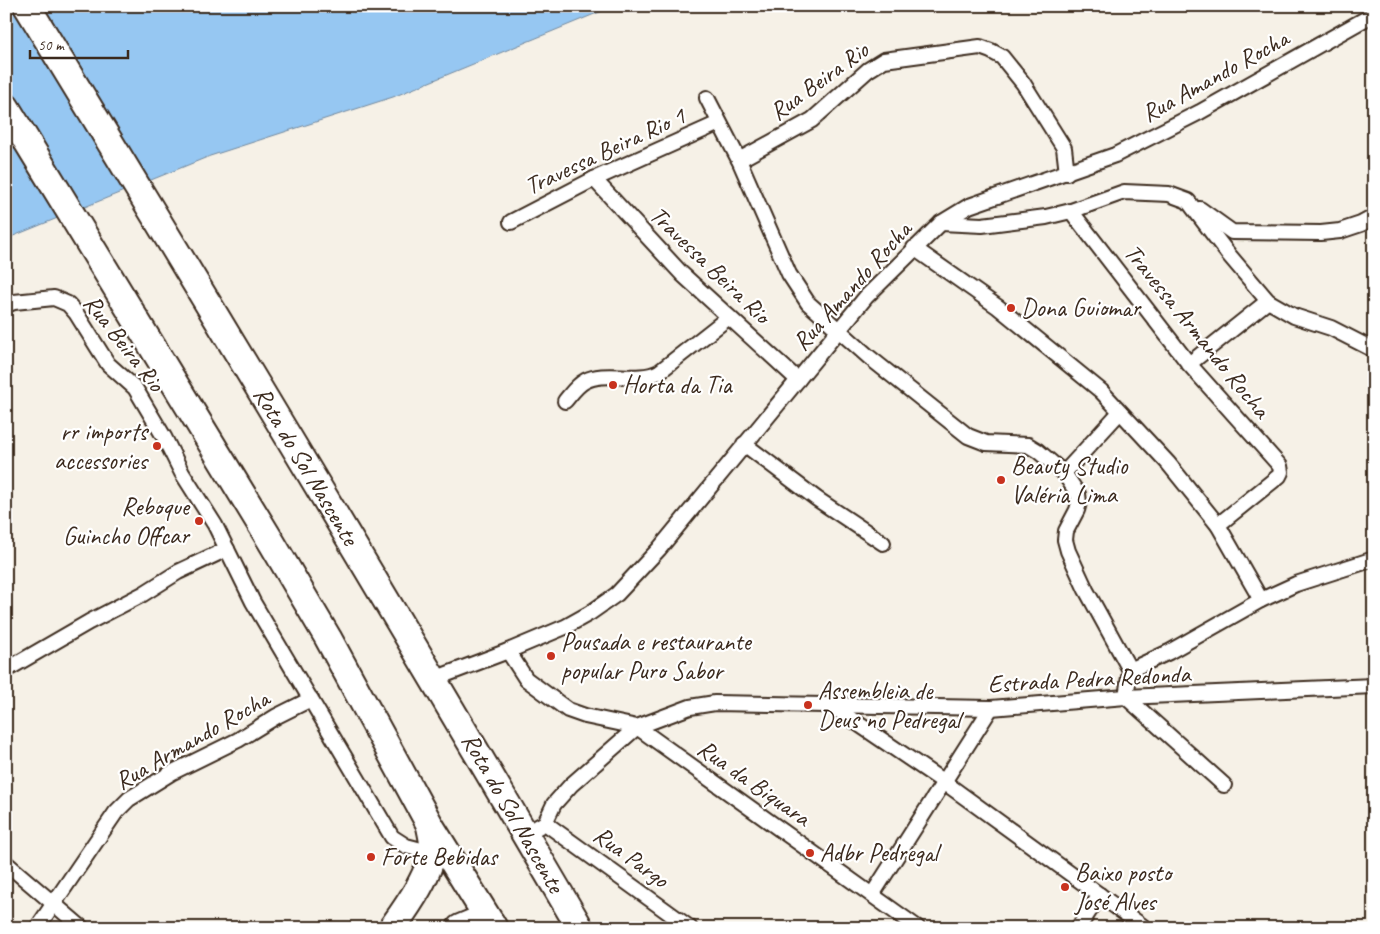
<svg xmlns="http://www.w3.org/2000/svg" width="1380" height="934" font-family="Caveat,sans-serif">
<style>
.water{fill:#96c7f2;stroke:#72889d}
.lines{fill:none;stroke-linecap:round;stroke-linejoin:round}
.street-casing{stroke:#3b2a1e;stroke-width:18}
.highway-casing{stroke:#3b2a1e;stroke-width:30}
.street{stroke:#fff;stroke-width:14}
.highway{stroke:#fff;stroke-width:26}
.poi-dot{fill:#c8321e;stroke:#fff;stroke-width:2}
.labels{text-anchor:middle;dominant-baseline:central;stroke-width:4.5;stroke-linejoin:round;paint-order:stroke}
.street-label{font-size:25px;fill:#3b2a1e;stroke:#fff}
.poi-label{font-size:25px;fill:#3b2a1e;stroke:#fff;text-anchor:start}
</style>
<rect width="100%" height="100%" fill="#f6f1e7"/>
<filter id="ink" filterUnits="userSpaceOnUse"><feTurbulence type="fractalNoise" baseFrequency=".02" numOctaves="2"/><feDisplacementMap in="SourceGraphic" scale="10" xChannelSelector="R" yChannelSelector="G"/><feConvolveMatrix kernelMatrix="1 2 1 2 8 2 1 2 1" color-interpolation-filters="sRGB"/></filter>
<g filter="url(#ink)">
<path class="water" d="M6,6H614L393,97L210,156L6,239Z"/>
<g class="lines">
<defs>
<g id="street">
<path d="M707,98L739,160L789,274L808,303L869,357L968,436L986,443L1028,445L1038,451L1064,473L1078,494L1079,503L1077,510L1066,531L1065,540L1068,551L1086,590L1130,670L1126,697L1224,785"/>
<path d="M739,160L812,120L868,70L884,60L980,47L991,51L1002,57L1023,83L1064,148L1067,173"/>
<path d="M594,179L682,274L798,380"/>
<path d="M1200,209L1232,232L1321,233L1340,231L1361,224L1374,217"/>
<path d="M1071,211L1189,364L1280,466L1281,472L1279,476L1218,525"/>
<path d="M511,222L594,179L719,123"/>
<path d="M941,223L982,225L1046,217L1071,211L1124,192L1169,194L1188,201L1229,255L1268,301L1294,316L1331,328L1374,350"/>
<path d="M914,248L998,307L1101,391L1168,463L1218,525L1261,600"/>
<path d="M6,305L14,302L54,298L68,304L76,313L108,364L135,388L164,437L182,473L215,525L253,602L392,837L406,846L433,853"/>
<path d="M1189,364L1268,301"/>
<path d="M565,401C571,394 577,385 585,381C605,370 636,383 659,372L729,317"/>
<path d="M744,444L817,499L883,543"/>
<path d="M1064,473L1120,412"/>
<path d="M508,651L526,679L568,710L585,716L637,727L690,707L715,703L991,708L1126,697L1374,686"/>
<path d="M6,670L89,622L143,594L178,572L227,549"/>
<path d="M1130,670L1169,652L1261,600L1296,584L1374,559"/>
<path d="M434,679L508,651L565,627L590,613L617,594L659,549L866,297L941,223L969,206L1115,155L1200,112L1374,14"/>
<path d="M829,704L944,782L1145,928"/>
<path d="M545,823L690,928"/>
<path d="M525,834L545,823L554,804L571,785L637,727L918,928"/>
<path d="M6,863L82,928"/>
<path d="M872,895L991,708"/>
<path d="M37,928L116,812L129,799L171,773L238,740L277,716L311,699"/>
<path d="M1078,928L1100,895"/>
</g>
<g id="highway">
<path d="M27,6C214,312 399,619 580,928"/>
<path d="M6,107L272,543L328,638L430,825L494,928"/>
<path d="M392,928C407,907 433,871 433,845C433,839 431,832 430,826"/>
<path d="M460,928L472,923H491"/>
</g>
</defs>
<use href="#street" class="street-casing"/>
<use href="#highway" class="highway-casing"/>
<use href="#street" class="street"/>
<use href="#highway" class="highway"/>
</g>
</g>
<g class="poi-dot">
<circle cx="1011" cy="308" r="5"/>
<circle cx="613" cy="385" r="5"/>
<circle cx="157" cy="446" r="5"/>
<circle cx="1001" cy="480" r="5"/>
<circle cx="199" cy="521" r="5"/>
<circle cx="551" cy="656" r="5"/>
<circle cx="808" cy="705" r="5"/>
<circle cx="810" cy="853" r="5"/>
<circle cx="371" cy="857" r="5"/>
<circle cx="1065" cy="887" r="5"/>
</g>
<g class="labels">
<g class="street-label">
<text transform="translate(1215 76) rotate(-29)">Rua Amando Rocha</text>
<text transform="translate(819 81) rotate(-36)">Rua Beira Rio</text>
<text transform="translate(605 151) rotate(-25)">Travessa Beira Rio 1</text>
<text transform="translate(710 265) rotate(44)">Travessa Beira Rio</text>
<text transform="translate(852 286) rotate(-48)">Rua Amando Rocha</text>
<text transform="translate(1197 331) rotate(51)">Travessa Armando Rocha</text>
<text transform="translate(124 343) rotate(52)">Rua Beira Rio</text>
<text transform="translate(306 466) rotate(59)">Rota do Sol Nascente</text>
<text transform="translate(1089 679) rotate(-3)">Estrada Pedra Redonda</text>
<text transform="translate(192 740) rotate(-30)">Rua Armando Rocha</text>
<text transform="translate(754 783) rotate(35)">Rua da Biquara</text>
<text transform="translate(513 813) rotate(60)">Rota do Sol Nascente</text>
<text transform="translate(631 857) rotate(36)">Rua Pargo</text>
</g>
<g class="poi-label">
<text x="1021" y="308">Dona Guiomar</text>
<text x="623" y="385">Horta da Tia</text>
<text x="147" y="432" text-anchor="end">rr imports<tspan x="147" dy="29">accessories</tspan></text>
<text x="1011" y="466">Beauty Studio<tspan x="1011" dy="29">Valéria Lima</tspan></text>
<text x="189" y="507" text-anchor="end">Reboque<tspan x="189" dy="29">Guincho Offcar</tspan></text>
<text x="561" y="642">Pousada e restaurante<tspan x="561" dy="29">popular Puro Sabor</tspan></text>
<text x="818" y="691">Assembleia de<tspan x="818" dy="29">Deus no Pedregal</tspan></text>
<text x="820" y="853">Adbr Pedregal</text>
<text x="381" y="857">Forte Bebidas</text>
<text x="1075" y="873">Baixo posto<tspan x="1075" dy="29">José Alves</tspan></text>
</g>
</g>
<rect width="1380" height="934" fill="none" stroke="#fff" stroke-width="25"/>
<rect x="12" y="12" width="1355" height="909" fill="none" stroke="#3b2a1e" stroke-width="2" filter="url(#ink)"/>
<path d="M30 50v8h98v-8" fill="none" stroke="#3b2a1e" stroke-width="2.5"/>
<text x="38" y="50" font-size="15" fill="#3b2a1e" stroke="#ffffff" stroke-width="4" paint-order="stroke">50 m</text>
</svg>
